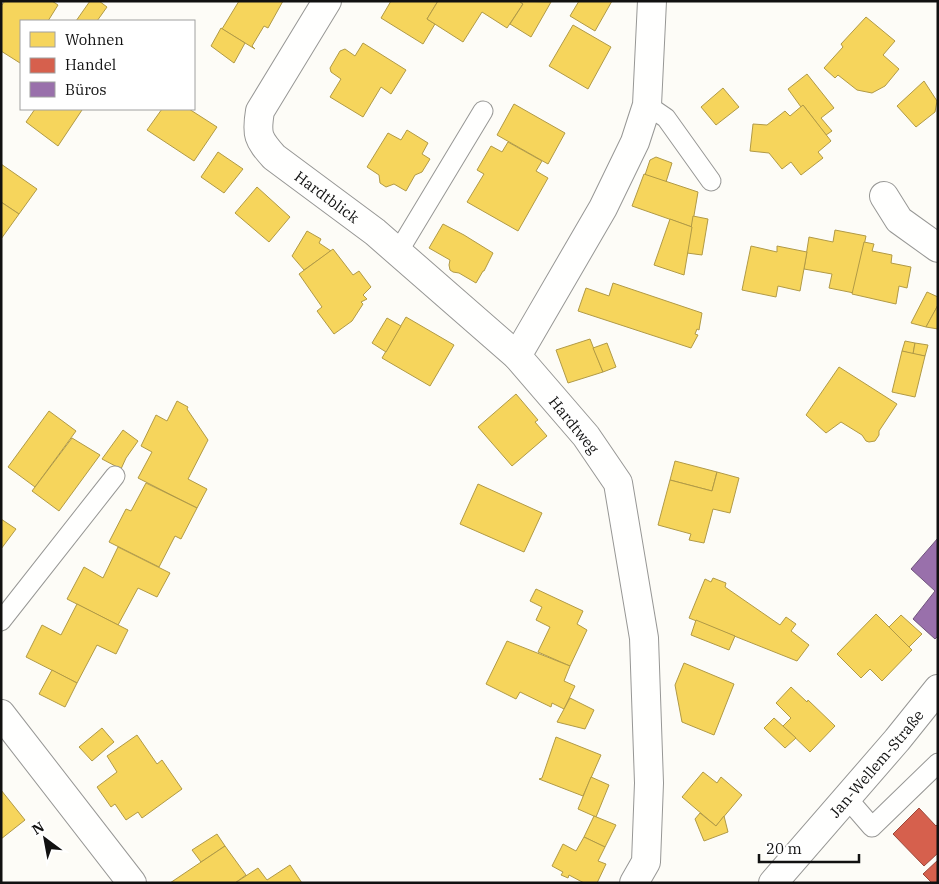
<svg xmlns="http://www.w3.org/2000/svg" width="939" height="884" font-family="'IBM Plex Serif',serif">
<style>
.homes{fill:#f6d55c;stroke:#b19a46}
.shops{fill:#d6604d;stroke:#9b483b}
.offices{fill:#9970ab;stroke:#70547d}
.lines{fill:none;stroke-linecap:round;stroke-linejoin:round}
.lane-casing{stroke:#979795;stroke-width:21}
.street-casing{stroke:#979795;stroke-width:30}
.lane{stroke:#fffffe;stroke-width:19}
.street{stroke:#fffffe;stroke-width:28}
.labels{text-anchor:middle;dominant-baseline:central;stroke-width:5;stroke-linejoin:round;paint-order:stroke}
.street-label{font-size:15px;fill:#111;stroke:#fff}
</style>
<rect width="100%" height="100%" fill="#fdfcf7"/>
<g class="homes">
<path d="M5,1H52L58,5L48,21H21V61L20,63L1,51V6Z"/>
<path d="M90,1H99L107,7L97,21H76Z"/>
<path d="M239,1H283L268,28L264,26L252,46L255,49L222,29Z"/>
<path d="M391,1H438L427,19L435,24L423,44L381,18Z"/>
<path d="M438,1H519L523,4L507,28L482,12L463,42L427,19Z"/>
<path d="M519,1L551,2L531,37L510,24L523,4Z"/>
<path d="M579,1H612L595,31L570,16Z"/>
<path d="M866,17L895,41L883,55L899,69L885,86L872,93L857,90L838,75L835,78L824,68L843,47L841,44Z"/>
<path d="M573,25L611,47L588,89L549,66Z"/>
<path d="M221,28L245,43L234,63L211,46Z"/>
<path d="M363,43L406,70L391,94L381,87L363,117L330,97L341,79L331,72L330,68L340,51L345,49L355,56Z"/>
<path d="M807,74L834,108L821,118L832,131L826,135L803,105L801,107L788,89Z"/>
<path d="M924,81L937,101L935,112L916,127L897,106Z"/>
<path d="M723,88L739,107L716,125L701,107Z"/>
<path d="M514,104L565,133L548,164L497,135Z"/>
<path d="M803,105L831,141L818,152L823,158L801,175L791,162L782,169L769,153L750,151L753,124L767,125L785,111L790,116Z"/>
<path d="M35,109H80L82,110L58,146L26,122Z"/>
<path d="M162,109H189L217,127L194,161L147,130Z"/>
<path d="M407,130L428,143L422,154L430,159L422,172L415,175L406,191L394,184L386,187L380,183L379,175L367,167L388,133L401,140Z"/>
<path d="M508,142L542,161L536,171L548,178L518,231L467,202L484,174L477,170L491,146L502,152Z"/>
<path d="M218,152L243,169L224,193L201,177Z"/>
<path d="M656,157L672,163L666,182L645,175L650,160Z"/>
<path d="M1,164L37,189L19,214L1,202Z"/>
<path d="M644,174L698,192L692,227L632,206Z"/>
<path d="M257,187L290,217L269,242L235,213Z"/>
<path d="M1,202L19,214L1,239Z"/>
<path d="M693,216L708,219L702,255L687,253Z"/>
<path d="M670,219L692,227L684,275L654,265Z"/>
<path d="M443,224L464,235L493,253L484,271H483L476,283L459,273L453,272L450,270L449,265L450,260L429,248Z"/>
<path d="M835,230L866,236L854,293L829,288L832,274L804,269L809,237L833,242Z"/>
<path d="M307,231L321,239L319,243L331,251L304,270L292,256Z"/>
<path d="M864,242L874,244L872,251L892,255L891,263L911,267L907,288L899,286L896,304L852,294Z"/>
<path d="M751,246L777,252V246L807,252L800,291L778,286L776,297L742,290Z"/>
<path d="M333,249L353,275L359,271L371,287L363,295L367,299L361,302L363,304L352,321L334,334L317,311L322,307L299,274Z"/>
<path d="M613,283L702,313L699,330L697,329L695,334L698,335L691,348L578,311L586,288L609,296Z"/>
<path d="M927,292L938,297V305L926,327L911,323Z"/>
<path d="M938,305V329L926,327Z"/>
<path d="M406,317L454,345L430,386L382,358Z"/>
<path d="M387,318L401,326L386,352L372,343Z"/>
<path d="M590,339L603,372L568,383L556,350Z"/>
<path d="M905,341L915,343L913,354L902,351Z"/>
<path d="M607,343L616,367L603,372L593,348Z"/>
<path d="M915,343L928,345L925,356L913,354Z"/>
<path d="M902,351L925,356L915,397L892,392Z"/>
<path d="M839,367L897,404L879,431V435L875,441L869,442L866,441L862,435L841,422L826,433L806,415Z"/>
<path d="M516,394L538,420L535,422L547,436L512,466L478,427Z"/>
<path d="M177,401L188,407L187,409L208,440L188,479L207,489L197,508L138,478L152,452L141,446L156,415L167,421Z"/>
<path d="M49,411L76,431L35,487L8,467Z"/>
<path d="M123,430L138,441L126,458L121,469L102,459Z"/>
<path d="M72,438L100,455L59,511L32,491Z"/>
<path d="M675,461L717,472L712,491L670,480Z"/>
<path d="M717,472L739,478L730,513L713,509L704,543L689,540L691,534L658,525L670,480L712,491Z"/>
<path d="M146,483L197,508L181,539L175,536L159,567L109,542L126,509L131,511Z"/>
<path d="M478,484L542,513L524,552L460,524Z"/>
<path d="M1,519L16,529L1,549Z"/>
<path d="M118,547L170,573L157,597L138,588L118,625L67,599L84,567L103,578Z"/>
<path d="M713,578L726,583L725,587L780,625L786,617L796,624L791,631L809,645L797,661L689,618L705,579L711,582Z"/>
<path d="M536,589L583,611L577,624L587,630L570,666L538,652L550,627L536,620L542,607L530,601Z"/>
<path d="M77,604L128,630L116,654L97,645L77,683L26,657L42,625L61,635Z"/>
<path d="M876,614L912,650L882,681L870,669L861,678L837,654Z"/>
<path d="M901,615L922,634L909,647L889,627Z"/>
<path d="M696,620L735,636L729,650L691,635Z"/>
<path d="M507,641L570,666L564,681L575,686L564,709L552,703L551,707L520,692L516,699L486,684Z"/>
<path d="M684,663L734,684L714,735L682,722L675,685Z"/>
<path d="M52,670L77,683L65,707L39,694Z"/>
<path d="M791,687L807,702L808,700L835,726L810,752L783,726L791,718L776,703Z"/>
<path d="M570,698L594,710L585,729L557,722Z"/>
<path d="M774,718L796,738L785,748L764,728Z"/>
<path d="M102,728L114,742L92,761L79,747Z"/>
<path d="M137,735L157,764L162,760L182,789L142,818L138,812L126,820L115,804L111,807L97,787L117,772L107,756Z"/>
<path d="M556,737L601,755L583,796L539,779L542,778Z"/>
<path d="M703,772L717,783L721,777L742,795L716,826L682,797Z"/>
<path d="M591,777L609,785L596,817L578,809Z"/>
<path d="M1,790L25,820L1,839Z"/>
<path d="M700,813L716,826L724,816L728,832L704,841L695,819Z"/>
<path d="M594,816L616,825L605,847L584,837Z"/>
<path d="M217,834L225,846L201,862L192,850Z"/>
<path d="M584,837L605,847L598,861L606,864L597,883H584L569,875L568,878L561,875L563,872L552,866L563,844L576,851Z"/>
<path d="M225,846L246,875L235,883H170Z"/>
<path d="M290,865L302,883H235L258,868L267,880Z"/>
</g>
<g class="shops">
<path d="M919,808L936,826L938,824V853L924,866L893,834Z"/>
<path d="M938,860V883H932L923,874Z"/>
</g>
<path class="offices" d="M938,538V636L935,639L913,619L935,591L911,569Z"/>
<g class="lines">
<defs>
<g id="lane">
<path d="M647,105L666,118L711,181"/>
<path d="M398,252L483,111"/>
<path d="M1,621L115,476"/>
<path d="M846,797L872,827L938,763"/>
</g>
<g id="street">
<path id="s1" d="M327,1L260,111C256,135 258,139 274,157L375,232L517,356"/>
<path d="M884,196L899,220L938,248"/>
<path d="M1,714L132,883"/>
<path d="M634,883L646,862L649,783L644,638L618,483L586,436L517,356L603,208L635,142L647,105L652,1"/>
<path id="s2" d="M773,883L897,740L938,689"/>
</g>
</defs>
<use href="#lane" class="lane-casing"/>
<use href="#street" class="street-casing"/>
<use href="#lane" class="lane"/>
<use href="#street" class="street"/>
</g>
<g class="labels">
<g class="street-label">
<text stroke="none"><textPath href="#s1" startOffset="246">Hardtblick</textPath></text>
<text transform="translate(574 425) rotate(51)">Hardtweg</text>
<text stroke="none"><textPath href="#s2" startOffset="158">Jan-Wellem-Straße</textPath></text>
</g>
</g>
<rect width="939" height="884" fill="none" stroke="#111111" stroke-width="5"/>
<rect x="20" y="20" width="175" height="90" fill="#ffffff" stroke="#a0a0a0"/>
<rect x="30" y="32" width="25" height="15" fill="#f6d55c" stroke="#a0a0a0"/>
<text x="65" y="45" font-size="15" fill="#111111">Wohnen</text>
<rect x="30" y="58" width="25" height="15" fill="#d6604d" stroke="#a0a0a0"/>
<text x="65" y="70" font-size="15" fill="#111111">Handel</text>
<rect x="30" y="82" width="25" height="15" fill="#9970ab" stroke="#a0a0a0"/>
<text x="65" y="95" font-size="15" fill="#111111">Büros</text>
<g transform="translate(45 839) rotate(328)" stroke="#ffffff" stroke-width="4" paint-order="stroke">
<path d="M0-4L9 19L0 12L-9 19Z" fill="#111111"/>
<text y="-8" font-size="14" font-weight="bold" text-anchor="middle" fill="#111111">N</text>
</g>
<path d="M759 854v8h100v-8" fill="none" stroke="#111111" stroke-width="2.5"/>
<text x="766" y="854" font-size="15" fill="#111111" stroke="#ffffff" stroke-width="4" paint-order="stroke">20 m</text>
</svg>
